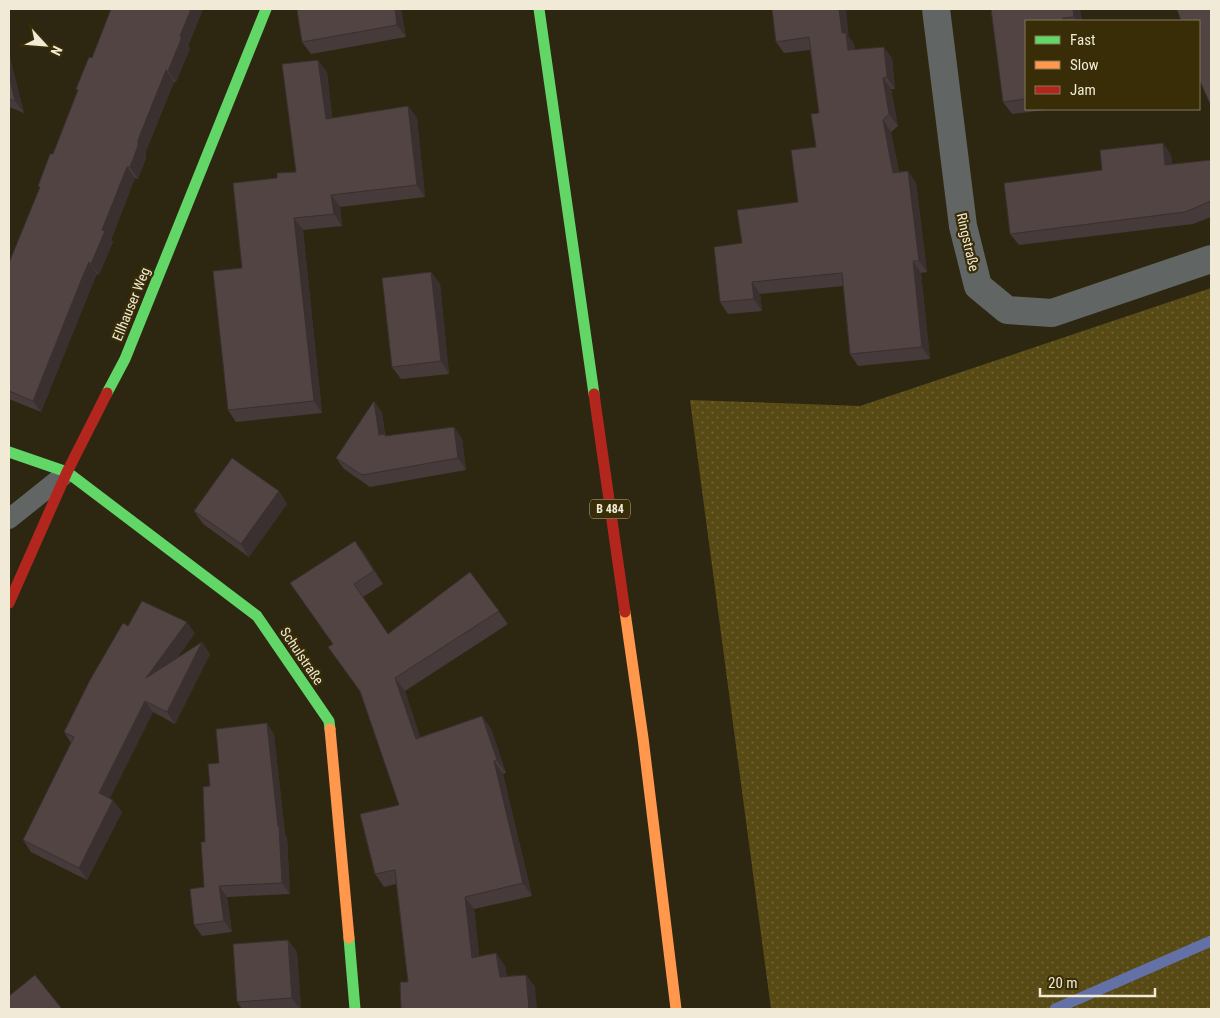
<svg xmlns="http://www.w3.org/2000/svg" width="1220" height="1018" font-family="'Roboto Condensed',sans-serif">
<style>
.grass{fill:url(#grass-dots)}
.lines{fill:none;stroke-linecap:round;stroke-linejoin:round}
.stream{stroke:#6371a6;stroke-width:11}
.lane{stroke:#616664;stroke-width:20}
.street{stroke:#616664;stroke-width:28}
.fast{stroke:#63d668;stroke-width:11}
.slow{stroke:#ff974d;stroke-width:11}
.jam{stroke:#b3261e;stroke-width:11}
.wall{fill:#463a3a}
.shaded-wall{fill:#39302f}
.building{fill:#514443;stroke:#39302f}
.labels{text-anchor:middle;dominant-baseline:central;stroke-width:4.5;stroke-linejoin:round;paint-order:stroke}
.shield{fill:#382d07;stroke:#b9b198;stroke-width:1}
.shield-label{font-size:12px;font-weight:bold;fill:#f0ead6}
.street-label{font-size:14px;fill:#f0ead6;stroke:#382d07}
</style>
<defs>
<pattern id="grass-dots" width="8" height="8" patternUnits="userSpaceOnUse" patternTransform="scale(1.25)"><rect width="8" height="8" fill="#584a15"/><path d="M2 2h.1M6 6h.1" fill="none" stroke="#706436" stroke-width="1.8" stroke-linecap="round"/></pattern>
</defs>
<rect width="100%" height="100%" fill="#2d2712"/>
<path class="grass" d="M1211,288V1009H771L690,400L860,406Z"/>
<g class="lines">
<path class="stream" d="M1055,1009L1211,941"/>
<path class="lane" d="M9,519L64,475"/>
<path class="street" d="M936,9L963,226L978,286L1007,310L1052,313L1211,259"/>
<g class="fast">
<path d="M539,9L594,394"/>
<path d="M107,393L125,359L266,9"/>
<path d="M9,452L67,472L257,616L329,721L330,729"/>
<path d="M349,938L355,1009"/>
</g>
<g class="slow">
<path d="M625,612L643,738L676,1009"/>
<path d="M330,729L349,938"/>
</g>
<g class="jam">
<path d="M594,394L625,612"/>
<path d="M9,603L67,472L107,393"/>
</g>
</g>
<g class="wall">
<path d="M111,9H203L188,46L190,48L176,82H174L146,151V158L138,179L135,178L111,240L113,242L99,275L97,274L90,289L41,412L9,399V263L40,188L38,186L53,154L78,91L76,89L92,58Z"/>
<path d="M401,9L406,37L311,54L302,42Z"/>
<path d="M772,9L849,37L854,44L855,50L892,58L895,89H891L898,126L891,132L899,172L908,171L916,183L927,272L921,273L930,359L858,366L850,354L843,286L760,294L762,311L728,314L720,302L742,243L798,202L816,147L819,113L810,50L784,53L776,42Z"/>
<path d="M991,9H1080L1082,21H1026V109H1055L1012,114L1003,102Z"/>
<path d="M9,54L24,113L9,107Z"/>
<path d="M327,72L332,118L408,106L417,118L425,197L340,207L342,226L303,230L322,413L236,422L228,410L277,178L296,172Z"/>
<path d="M1163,143L1171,155L1172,164L1211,160V217L1193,224L1019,245L1010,234L1102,170Z"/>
<path d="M431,272L440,284L449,374L401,379L392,367Z"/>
<path d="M382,412L385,434L387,436L462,438L466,470L370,487L344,469L336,458Z"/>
<path d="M279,491L287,504L249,557L203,524L194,511Z"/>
<path d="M364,553L383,584L363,597L388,634L470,572L508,624L405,691L420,737L482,716L491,729L506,773L503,774L532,896L474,909L479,956L496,953L505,966L507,976L526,975L535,987L408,982L396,884L384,887L375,874L399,805L360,692L333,644Z"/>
<path d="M128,626L195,633L177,658L210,654L175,724L153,712L110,798L122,812L87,880L31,852L23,840L71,743L64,732Z"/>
<path d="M274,734L285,834L287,837L290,894L227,897L232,932L202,936L194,925L204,887L205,842L210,786L219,763Z"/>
<path d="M288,940L297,952L301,1009H242L237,1002Z"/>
</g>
<g class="shaded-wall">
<path d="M191,9H203L188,46L190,48L176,82L168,71L180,36Z"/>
<path d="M395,9H401L406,37L397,25Z"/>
<path d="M839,9H846L849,37L854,44L856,62L848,50L842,33Z"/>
<path d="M1073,9H1080L1082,21H1077L1074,17Z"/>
<path d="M884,47L892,58L895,89L887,77Z"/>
<path d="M9,54L24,113L15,101L9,75Z"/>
<path d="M318,60L327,72L334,131L326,119Z"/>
<path d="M166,70L174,82L146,151V158L138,179L130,167L138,140Z"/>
<path d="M883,78L891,89L898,126L889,114Z"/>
<path d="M408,106L417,118L425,197L417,185Z"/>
<path d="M883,120L891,132L901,185L893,173Z"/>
<path d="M1163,143L1171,155L1174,177L1165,165Z"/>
<path d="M127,167L135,178L111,240L113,242L99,275L91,264L102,230Z"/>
<path d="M908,171L916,183L927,272L919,261Z"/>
<path d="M331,195L340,207L342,226L334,214Z"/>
<path d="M294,218L303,230L322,413L314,401Z"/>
<path d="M913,261L921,273L930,359L922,347Z"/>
<path d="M89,262L97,274L41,412L33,401Z"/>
<path d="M431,272L440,284L449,374L441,361Z"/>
<path d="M752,282L760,294L762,311L754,299Z"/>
<path d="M374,401L382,412L386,446L379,435Z"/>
<path d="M454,427L462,438L466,470L458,458Z"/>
<path d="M279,491L287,504L249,557L241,544Z"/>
<path d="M355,541L364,553L383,584L374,571Z"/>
<path d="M187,622L195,633L155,690L146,678Z"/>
<path d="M202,642L210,654L175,724L167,712Z"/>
<path d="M395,678L405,691L425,752L416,739Z"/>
<path d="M145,701L153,712L107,804L99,793Z"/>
<path d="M482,716L491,729L506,773L497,760Z"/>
<path d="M267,723L274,734L285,834L287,837L290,894L282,883L278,826Z"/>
<path d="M494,761L503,774L532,896L523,883Z"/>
<path d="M113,800L122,812L87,880L79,868Z"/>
<path d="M219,886L227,897L232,932L224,921Z"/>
<path d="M465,897L474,909L481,971L472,958Z"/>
<path d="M288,940L297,952L301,1009H300L292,998Z"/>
<path d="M496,953L505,966L509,990L500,977Z"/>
<path d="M526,975L535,987L537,1009H529Z"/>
</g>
<g class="building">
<path d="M111,9H191L180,36L182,37L168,71L166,70L138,140V146L130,167H127L102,230L105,231L91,264L89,262L82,278L33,401L9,391V263L40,187L38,186L50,154H53L78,90L76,89L89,57L92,58Z"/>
<path d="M305,9H395L397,25L302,42L297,10Z"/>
<path d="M772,9H839L842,33H846L848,50L884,47L887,77L883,78L889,114L883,120L893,173L908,171L919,261H913L922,347L850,354L842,273L752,282L754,299L720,302L714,247L742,243L737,210L798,202L791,150L816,147L811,114L819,113L809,37L776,42Z"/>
<path d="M991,9H1073L1074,17L1063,18V21H1026V99L1003,102Z"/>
<path d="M1177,9H1211V106L1199,79V21H1181Z"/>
<path d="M318,60L326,119L408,106L417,185L331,195L334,214L294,218L314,401L228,410L213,271L242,268L233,183L277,178V173L296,172L282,64Z"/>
<path d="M9,75L15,101L9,99Z"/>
<path d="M1163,143L1165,165L1211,160V201L1185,212L1010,234L1004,183L1102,170L1100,150Z"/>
<path d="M431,272L441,361L392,367L382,278Z"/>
<path d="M374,401L379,435L385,434V436L454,427L458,458L362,475L336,458Z"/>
<path d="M232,458L279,491L241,544L194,511Z"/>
<path d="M355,541L374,571L354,584L388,634L470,572L499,611L395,678L416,739L482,716L497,760L494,761L523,883L465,897L472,958L496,953L500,977L526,975L529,1009H401L400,982H408L395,870L375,874L360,814L399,805L360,691L328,647L333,644L290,583Z"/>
<path d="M142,601L187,622L146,678L202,642L167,712L145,701L99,793L113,800L79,868L23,840L74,737L64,732L90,680L123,623L128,626Z"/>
<path d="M267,723L278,826H279L282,883L219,886L224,921L194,925L190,889L204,887L201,842H205L203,787L210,786L208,764L219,763L216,729Z"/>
<path d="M288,940L292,998L237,1002L233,944Z"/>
<path d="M35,975L62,1009H9V996Z"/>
</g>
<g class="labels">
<rect class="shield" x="590" y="499.5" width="40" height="19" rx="4"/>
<g class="shield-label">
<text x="610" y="509">B 484</text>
</g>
<g class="street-label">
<text transform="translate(968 242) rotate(77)">Ringstraße</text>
<text transform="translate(131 304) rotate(-68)">Ellhauser Weg</text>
<text transform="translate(302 656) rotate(56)">Schulstraße</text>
</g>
</g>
<rect width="1220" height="1018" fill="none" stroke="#f0ead6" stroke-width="20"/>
<rect x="1025" y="20" width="175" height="90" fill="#382d07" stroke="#82795a"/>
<rect x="1035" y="36" width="25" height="8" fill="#63d668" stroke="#82795a"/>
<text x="1070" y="45" font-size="15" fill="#f0ead6">Fast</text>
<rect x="1035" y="61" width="25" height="8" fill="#ff974d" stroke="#82795a"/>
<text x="1070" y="70" font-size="15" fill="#f0ead6">Slow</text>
<rect x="1035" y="86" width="25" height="8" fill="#b3261e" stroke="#82795a"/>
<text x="1070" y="95" font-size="15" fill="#f0ead6">Jam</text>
<g transform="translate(45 45) rotate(116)" stroke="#382d07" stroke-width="4" paint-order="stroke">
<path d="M0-4L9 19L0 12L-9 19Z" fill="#f0ead6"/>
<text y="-8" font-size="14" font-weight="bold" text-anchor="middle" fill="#f0ead6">N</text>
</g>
<path d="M1040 988v8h115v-8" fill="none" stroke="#f0ead6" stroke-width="2.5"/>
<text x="1048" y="988" font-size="15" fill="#f0ead6" stroke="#382d07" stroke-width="4" paint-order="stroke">20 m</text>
</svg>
